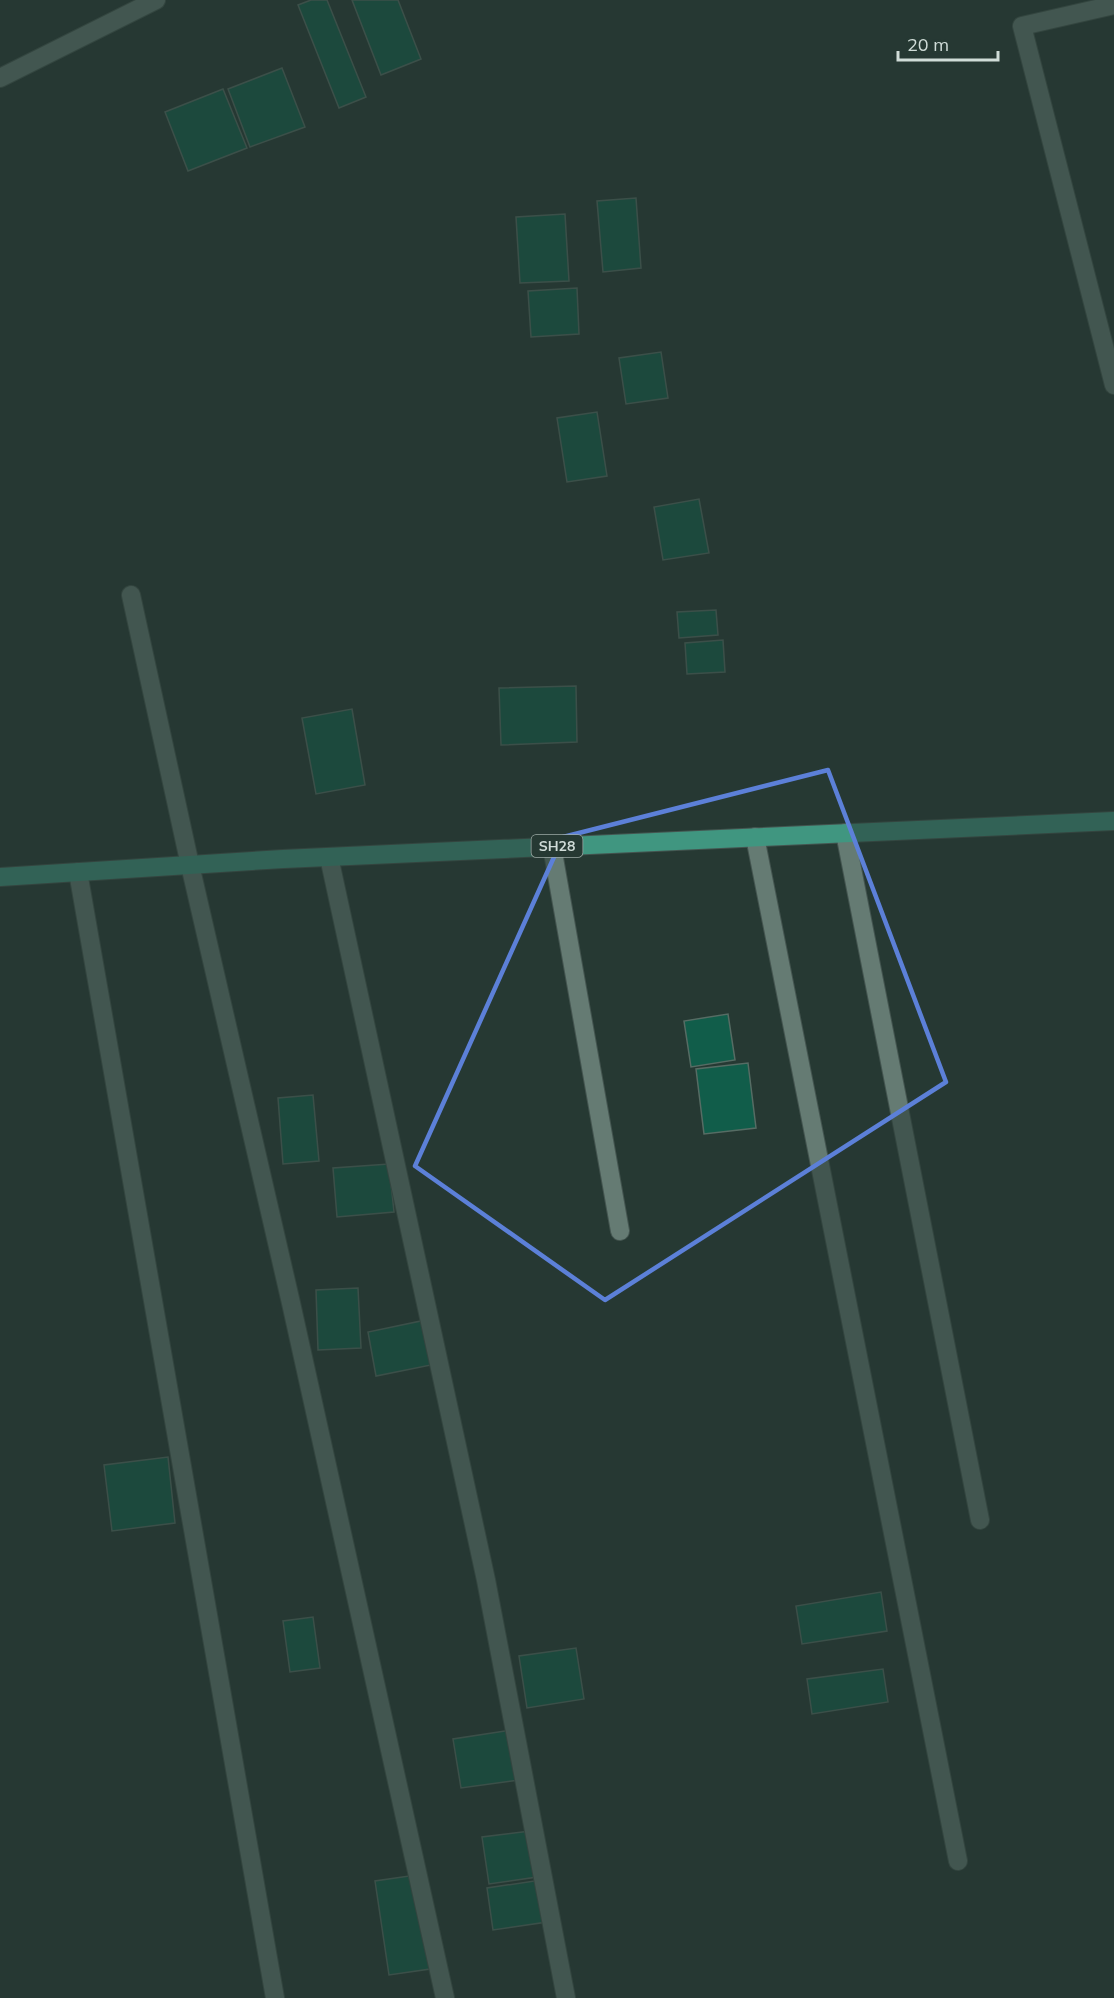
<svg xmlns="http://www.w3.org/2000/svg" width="1114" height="1998" font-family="Mulish,sans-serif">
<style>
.building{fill:#115d4a;stroke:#566c64;stroke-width:1.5}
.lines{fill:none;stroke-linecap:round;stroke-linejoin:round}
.minor-casing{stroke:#445550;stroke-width:20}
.major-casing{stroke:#445550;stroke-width:20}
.minor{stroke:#657b73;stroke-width:18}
.major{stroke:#409680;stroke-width:18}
.marked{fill:none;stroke:#5c80d8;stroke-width:4.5;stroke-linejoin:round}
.labels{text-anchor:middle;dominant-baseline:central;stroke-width:6;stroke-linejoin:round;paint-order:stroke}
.shield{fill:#263933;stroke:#9daba6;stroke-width:1.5}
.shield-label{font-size:14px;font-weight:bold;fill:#d0dcd8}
</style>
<rect width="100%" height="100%" fill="#263933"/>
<g class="building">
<path d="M311,0H327L366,97L339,108L298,5Z"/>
<path d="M352,0H398L421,59L381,75Z"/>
<path d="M282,68L305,127L250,147L228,89Z"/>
<path d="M223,89L247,148L188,171L165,112Z"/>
<path d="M636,198L641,268L603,272L597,201Z"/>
<path d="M565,214L569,281L520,283L516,217Z"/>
<path d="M577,288L579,334L531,337L528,291Z"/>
<path d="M661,352L668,398L626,404L619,358Z"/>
<path d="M597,412L607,476L567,482L557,418Z"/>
<path d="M699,499L709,553L663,560L654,507Z"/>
<path d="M716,610L718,635L679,638L677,612Z"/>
<path d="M723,640L725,672L687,674L685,643Z"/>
<path d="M576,686L577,742L501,745L499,688Z"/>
<path d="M352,709L365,785L316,794L302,718Z"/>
<path d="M728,1014L735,1060L691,1067L684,1021Z"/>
<path d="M748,1063L756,1128L704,1134L696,1069Z"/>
<path d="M313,1095L319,1161L283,1164L278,1098Z"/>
<path d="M389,1164L394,1212L337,1217L333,1168Z"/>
<path d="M358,1288L361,1348L318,1350L316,1290Z"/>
<path d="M421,1321L431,1365L376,1376L368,1332Z"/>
<path d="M168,1457L175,1523L112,1531L104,1465Z"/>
<path d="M881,1592L887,1631L802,1644L796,1606Z"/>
<path d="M313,1617L320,1668L290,1672L283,1621Z"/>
<path d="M576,1648L584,1699L527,1708L519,1656Z"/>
<path d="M883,1669L888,1702L812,1714L807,1679Z"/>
<path d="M512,1730L519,1780L461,1788L453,1739Z"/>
<path d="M530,1831L537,1877L489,1884L482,1837Z"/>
<path d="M416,1875L430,1969L389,1975L375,1881Z"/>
<path d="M541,1880L547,1922L493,1930L487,1888Z"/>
</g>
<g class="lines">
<defs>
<g id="minor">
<path d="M1114,5L1022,26L1114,385"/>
<path d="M0,78L156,0"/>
<path d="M131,595L190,865L291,1303L445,1998"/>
<path d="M845,833L980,1520"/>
<path d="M755,837L958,1861"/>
<path d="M552,847L620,1231"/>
<path d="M329,857L486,1580L566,1998"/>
<path d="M78,872L275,1998"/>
</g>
<path id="major" d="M0,877L283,859L1114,821"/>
</defs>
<use href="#minor" class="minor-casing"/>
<use href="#major" class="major-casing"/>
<use href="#minor" class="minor"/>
<use href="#major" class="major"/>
</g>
<path d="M0 0H1114V1998H0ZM828,770L946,1082L605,1300L415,1166L563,837Z" fill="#263933" fill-opacity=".55" fill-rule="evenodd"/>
<path class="marked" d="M828,770L946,1082L605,1300L415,1166L563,837Z"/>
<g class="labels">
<rect class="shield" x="531.5" y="835" width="51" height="22" rx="4.5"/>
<g class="shield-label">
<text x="557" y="846">SH28</text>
</g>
</g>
<path d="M898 51v9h100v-9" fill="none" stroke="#d0dcd8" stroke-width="3"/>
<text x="907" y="51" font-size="18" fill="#d0dcd8" stroke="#263933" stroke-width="4.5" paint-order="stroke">20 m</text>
</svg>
